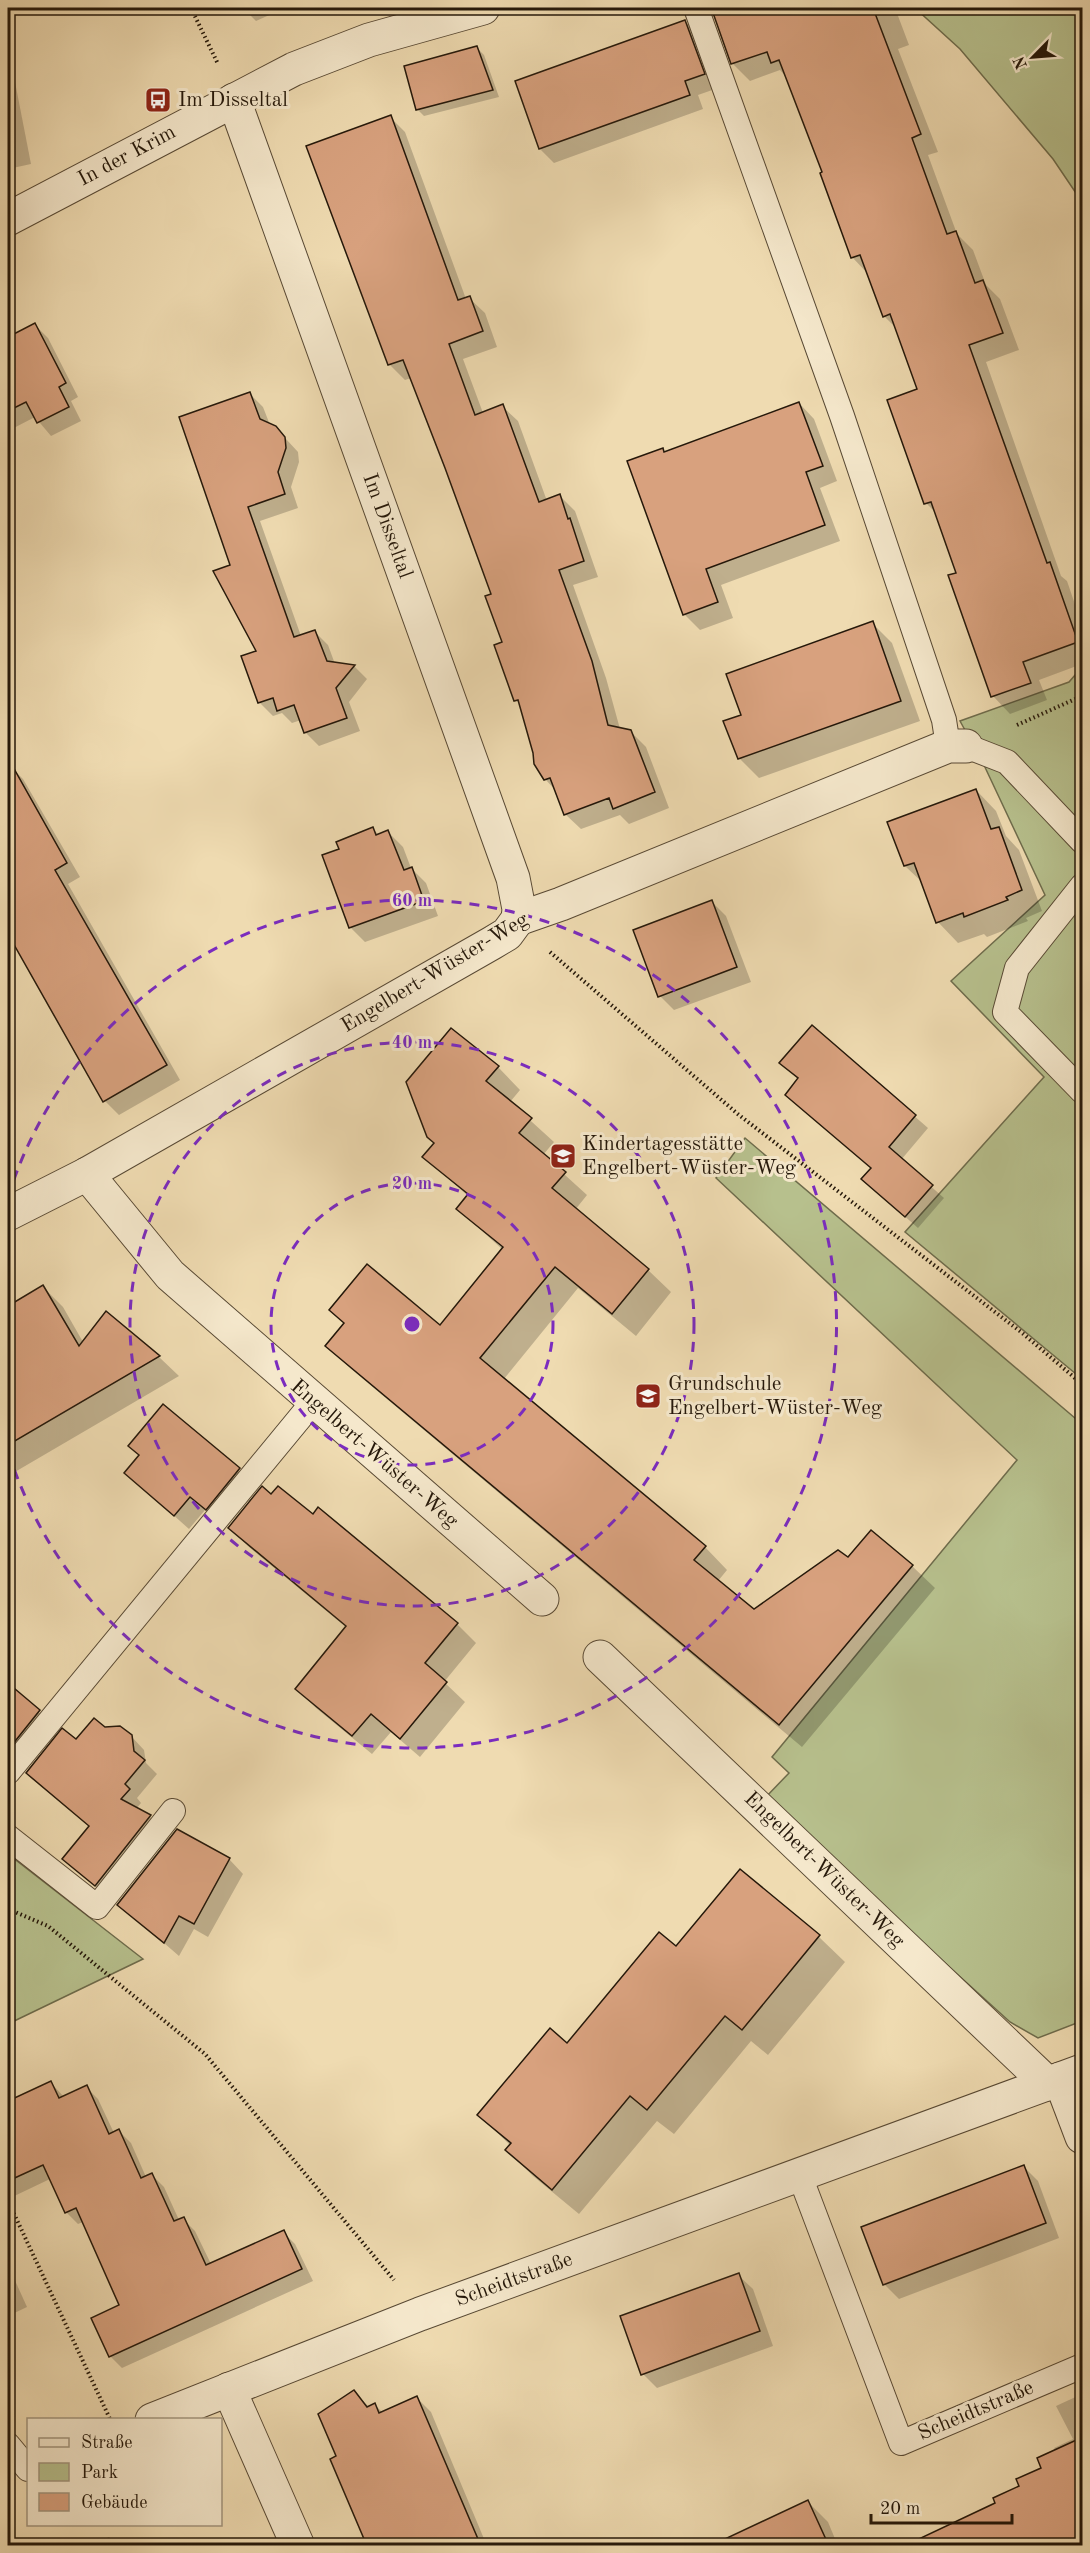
<svg xmlns="http://www.w3.org/2000/svg" width="1090" height="2553" font-family="'Old Standard TT',serif">
<style>
.green{fill:#b7c08d;stroke:#6e6c4c;stroke-width:1.5}
.shadow{fill:#0003}
.building{fill:#d8a17e;stroke:#25180a;stroke-width:1.5}
.lines{fill:none;stroke-linecap:round;stroke-linejoin:round}
.service-casing{stroke:#584934;stroke-width:26}
.minor-casing{stroke:#584934;stroke-width:35}
.path{stroke:#25180a;stroke-width:4;stroke-dasharray:1.5 3;stroke-linecap:butt}
.service{stroke:#f5e8cc;stroke-width:24}
.minor{stroke:#f5e8cc;stroke-width:33}
.ring{fill:none;stroke:#7b2cbf;stroke-width:3;stroke-dasharray:10 8}
.labels{text-anchor:middle;dominant-baseline:central;stroke-width:6;stroke-linejoin:round;paint-order:stroke}
.poi-label{font-size:21px;fill:#25180a;stroke:#f5e8cc;text-anchor:start}
.street-label{font-size:21px;fill:#25180a;stroke:#f5e8cc}
.centre{fill:#7b2cbf;stroke:#f5e8cc;stroke-width:3}
.ring-label{font-size:18px;text-anchor:middle;font-weight:bold;fill:#7b2cbf;stroke:#f5e8cc;stroke-width:6;stroke-linejoin:round;paint-order:stroke}
</style>
<rect width="100%" height="100%" fill="#efdbb1"/>
<filter id="stains"><feTurbulence type="fractalNoise" baseFrequency=".00333" numOctaves="4"/><feColorMatrix values="0 0 0 0 .2 0 0 0 0 .09 0 0 0 0 .02 0 0 0 .5 -.17"/></filter>
<radialGradient id="worn" r=".72"><stop offset=".6" stop-color="#630" stop-opacity="0"/><stop offset="1" stop-color="#630" stop-opacity=".3"/></radialGradient>
<g class="green">
<path d="M915,8H1082V202L1053,159L960,49Z"/>
<path d="M1082,667V1379L905,1232L1044,1077L951,981L1045,895L983,763L960,721L1069,682Z"/>
<path d="M745,1138L1082,1424V2021L1038,2038L1010,2022L764,1799L789,1773L772,1757L1017,1460L716,1178Z"/>
<path d="M8,1854L143,1959L8,2024Z"/>
</g>
<g class="shadow">
<path d="M243,8H285L256,21Z"/>
<path d="M724,8H750L761,18L788,8H895L909,45L898,49L938,152L928,155L957,234L973,250L986,285L1000,299L1019,350L986,362L1061,576L1067,581L1082,625V664L1039,680L1047,700L1010,714L993,696L958,573L937,514L926,503L919,390L896,328L884,316L869,275L852,257L824,173L787,78L780,70L750,81L733,64L714,11Z"/>
<path d="M685,21L699,35L718,88L698,95L703,109L554,163L540,149L517,82Z"/>
<path d="M8,46L31,164L8,169Z"/>
<path d="M477,48L484,55L499,97L424,116L417,109Z"/>
<path d="M390,117L405,132L466,299L469,298L485,313L497,347L463,359L483,413L502,406L518,421L547,501L560,496L575,511L598,577L573,585L606,678L620,729L630,731L646,747L669,808L629,824L620,815L581,829L565,814L557,792L545,779L534,752L521,705L516,700L493,595L411,378L405,380L390,365L308,147Z"/>
<path d="M35,325L48,338L78,397L71,401L81,421L51,436L35,417L8,431V338Z"/>
<path d="M250,394L263,407L270,425L275,427L298,452L299,462L291,487L298,508L260,521L301,636L314,631L328,645L335,664L354,666L367,679L349,702L360,731L319,746L306,733L301,720L292,723L282,713L273,716L259,702L258,651L232,566Z"/>
<path d="M799,403L814,419L837,481L820,488L840,541L721,585L733,618L700,630L684,614L662,450L665,453Z"/>
<path d="M872,623L892,643L920,721L759,778L739,758L743,716Z"/>
<path d="M9,765L23,779L80,877L68,884L180,1080L119,1115L105,1101L20,953L33,946L8,903Z"/>
<path d="M976,790L996,811L1006,836L1019,850L1042,911L1026,918L1028,921L987,937L984,934L958,943L938,922L924,884L905,866Z"/>
<path d="M373,829L379,835L388,832L403,847L411,868L426,883L438,916L365,942L350,927Z"/>
<path d="M712,902L726,916L751,982L674,1010L660,996Z"/>
<path d="M812,1027L928,1128L901,1160L944,1198L918,1228L876,1191L872,1169L799,1080L782,1063Z"/>
<path d="M498,1067L520,1090L510,1102L554,1142L543,1155L587,1195L575,1210L648,1270L671,1292L636,1336L578,1288L504,1379L705,1547L727,1570L718,1581L754,1611L848,1559L912,1566L935,1588L802,1747L350,1368L327,1346L440,1327L503,1250L458,1209L468,1196L424,1157L435,1143L428,1136Z"/>
<path d="M43,1287L63,1307L83,1342L107,1313L159,1357L179,1376L8,1476V1308Z"/>
<path d="M164,1406L254,1484L221,1523L205,1510L189,1529L126,1473L140,1456L130,1446Z"/>
<path d="M230,1528L457,1624L476,1643L444,1682L465,1702L420,1757L391,1732L372,1754L316,1708L297,1689L347,1628L249,1547Z"/>
<path d="M8,1685L58,1730L24,1773L8,1760Z"/>
<path d="M105,1728L131,1736L144,1750L146,1763L157,1774L137,1798L141,1803L136,1809L150,1817L163,1829L109,1898L64,1859L90,1827L28,1773L76,1741Z"/>
<path d="M229,1859L243,1874L208,1937L194,1929L179,1956L119,1904Z"/>
<path d="M819,1937L845,1962L768,2055L751,2041L674,2134L657,2121L579,2214L533,2176L507,2150L511,2146L479,2115L567,2045L676,1948Z"/>
<path d="M51,2083L64,2097L86,2087L98,2099L114,2133L119,2131L131,2143L146,2177L152,2175L164,2187L179,2220L183,2219L195,2231L211,2264L283,2232L295,2244L313,2281L122,2368L110,2356L121,2306L83,2222L78,2224L66,2212L50,2179L8,2199V2138L17,2134L8,2114V2103Z"/>
<path d="M1024,2167L1038,2181L1059,2238L899,2299L884,2284Z"/>
<path d="M8,2265L27,2307L8,2316Z"/>
<path d="M738,2275L753,2289L773,2346L657,2388L643,2374Z"/>
<path d="M354,2392L369,2407L375,2405L383,2413L417,2398L431,2412L487,2546H368L338,2457Z"/>
<path d="M1082,2394V2546L997,2504L1043,2469L1056,2451L1054,2448L1073,2439L1056,2406Z"/>
<path d="M808,2502L828,2522L838,2546H736Z"/>
<path d="M109,2537L118,2546H88Z"/>
</g>
<g class="building">
<path d="M719,8H873L921,134L912,138L947,234L956,231L975,283L983,280L1003,333L969,345L1047,563L1050,562L1078,642L1023,662L1031,683L991,697L948,575L956,573L931,502L924,504L887,400L917,389L890,314L883,317L860,255L851,258L820,173L822,172L779,60L771,63L767,52L731,64L712,10Z"/>
<path d="M685,20L705,74L685,81L690,95L539,149L515,81Z"/>
<path d="M477,46L493,90L416,110L404,66Z"/>
<path d="M391,115L458,300L470,296L483,331L449,344L475,415L503,404L539,502L560,494L568,519L570,518L584,561L559,570L592,661L608,725L631,730L655,792L613,809L609,798L564,815L550,778L544,780L534,764L533,753L518,700L514,701L494,645L502,642L485,596L491,594L445,468L403,360L388,365L306,146Z"/>
<path d="M35,323L66,383L59,387L69,407L37,423L26,402L8,411V337Z"/>
<path d="M250,392L260,419L276,426L285,437L286,448L278,472L285,494L248,507L294,637L315,630L327,661L355,665L336,688L347,718L304,733L294,705L277,711L273,698L258,703L241,656L256,651L213,571L230,565L179,417Z"/>
<path d="M799,402L823,466L806,472L825,525L706,569L718,602L683,615L627,461L663,448L664,452Z"/>
<path d="M873,621L901,701L738,759L723,721L741,715L726,674Z"/>
<path d="M8,758L67,863L55,870L167,1065L103,1102L8,934Z"/>
<path d="M976,789L991,829L999,827L1022,890L1006,897L1008,900L964,917L963,913L936,923L914,863L904,866L887,822Z"/>
<path d="M373,827L376,835L388,830L404,870L412,867L424,901L349,928L322,855L339,849L336,842Z"/>
<path d="M712,900L737,967L658,997L633,930Z"/>
<path d="M812,1025L916,1115L889,1147L933,1185L905,1217L861,1179L871,1168L785,1095L798,1078L779,1063Z"/>
<path d="M451,1028L499,1066L486,1081L532,1118L519,1133L566,1172L552,1188L649,1269L612,1314L555,1267L480,1358L706,1546L694,1560L754,1609L838,1550L848,1557L871,1530L913,1565L779,1725L325,1346L344,1323L329,1310L367,1264L440,1325L503,1247L456,1209L468,1194L422,1157L434,1143L427,1137L406,1082Z"/>
<path d="M43,1285L79,1346L106,1311L160,1356L8,1445V1306Z"/>
<path d="M163,1404L240,1468L206,1510L190,1497L174,1516L124,1473L139,1455L128,1446Z"/>
<path d="M262,1486L271,1494L278,1486L313,1514L318,1507L458,1623L425,1663L447,1682L400,1739L371,1714L352,1736L295,1689L346,1626L228,1528Z"/>
<path d="M8,1683L40,1710L8,1750Z"/>
<path d="M94,1718L105,1727L120,1726L132,1735L134,1751L145,1760L125,1784L130,1789L121,1799L151,1815L95,1886L62,1859L89,1826L26,1773L62,1728L76,1739Z"/>
<path d="M177,1829L230,1858L194,1924L179,1916L164,1943L117,1905Z"/>
<path d="M740,1869L820,1935L742,2030L725,2016L647,2110L630,2096L552,2190L505,2150L511,2143L477,2115L550,2028L567,2043L659,1932L676,1946Z"/>
<path d="M51,2081L59,2098L87,2085L109,2134L119,2129L141,2178L152,2173L174,2221L184,2217L206,2265L284,2230L302,2269L109,2357L91,2318L119,2305L76,2208L65,2213L43,2165L8,2181V2101Z"/>
<path d="M1024,2165L1046,2223L883,2285L861,2227Z"/>
<path d="M739,2273L760,2331L641,2375L620,2316Z"/>
<path d="M354,2390L367,2407L375,2403L379,2413L417,2396L481,2546H367L330,2459L336,2456L318,2414Z"/>
<path d="M1083,2437V2546H904L995,2503L993,2498L1019,2486L1016,2479L1041,2468L1037,2458Z"/>
<path d="M808,2500L829,2546H710Z"/>
</g>
<g class="lines">
<defs>
<g id="service">
<path d="M696,8L842,416L944,720L948,746"/>
<path d="M966,746L1007,762L1082,841"/>
<path d="M1082,886L1017,968L1005,1012L1082,1091"/>
<path d="M8,1772L313,1402"/>
<path d="M8,1837L97,1907L173,1811"/>
<path d="M800,2176L901,2443L1082,2366"/>
<path d="M8,2445L28,2469"/>
</g>
<g id="minor">
<path d="M234,100L513,878L519,909L518,919"/>
<path d="M8,219L294,69L369,40L483,8"/>
<path d="M87,1174L170,1275L542,1599"/>
<path d="M8,1214L87,1174L492,943L507,934L518,919L561,904L948,746H966"/>
<path d="M600,1657L1048,2084"/>
<path d="M1060,2079L1082,2137"/>
<path d="M229,2389L298,2546"/>
<path d="M152,2420L420,2314L1082,2071"/>
</g>
</defs>
<use href="#service" class="service-casing"/>
<use href="#minor" class="minor-casing"/>
<g class="path">
<path d="M191,8L218,64"/>
<path d="M1017,725L1082,696"/>
<path d="M550,952L739,1115L1021,1332L1082,1384"/>
<path d="M8,1909L48,1926L205,2054L394,2280"/>
<path d="M8,2201L110,2419"/>
<path d="M8,2513L13,2501"/>
</g>
<use href="#service" class="service"/>
<use href="#minor" class="minor"/>
</g>
<g class="ring">
<circle cx="412" cy="1324" r="141"/>
<circle cx="412" cy="1324" r="282"/>
<path d="M8 1197A424 424 0 1 1 8 1451"/>
</g>
<defs>
<symbol id="bus-square" viewBox="-11 -11 22 22"><rect x="-9" y="-9" width="18" height="18" rx="4" fill="#8f2418" stroke="#f5e8cc"/><path d="M-5-6H5V4H4V6H2V4H-2V6H-4V4H-5ZM-3.5-4V0h7V-4ZM-3.5 1.2v1.5H-2V1.2ZM2 1.2v1.5H3.5V1.2Z" fill="#fff"/></symbol>
<symbol id="school-square" viewBox="-11 -11 22 22"><rect x="-9" y="-9" width="18" height="18" rx="4" fill="#8f2418" stroke="#f5e8cc"/><path d="M0-5L7-2L0 1L-7-2ZM-4 1L0 2.5L4 1V4Q0 6-4 4Z" fill="#fff"/></symbol>
</defs>
<g fill-rule="evenodd">
<use href="#bus-square" x="143" y="85" width="30" height="30"/>
<use href="#school-square" x="548" y="1141" width="30" height="30"/>
<use href="#school-square" x="633" y="1381" width="30" height="30"/>
</g>
<g class="labels">
<g class="poi-label">
<text x="178" y="100">Im Disseltal</text>
<text x="582" y="1144">Kindertagesstätte<tspan x="582" dy="24">Engelbert-Wüster-Weg</tspan></text>
<text x="668" y="1384">Grundschule<tspan x="668" dy="24">Engelbert-Wüster-Weg</tspan></text>
</g>
<g class="street-label">
<text transform="translate(127 156) rotate(-28)">In der Krim</text>
<text transform="translate(387 526) rotate(70)">Im Disseltal</text>
<text transform="translate(435 973) rotate(-31)">Engelbert-Wüster-Weg</text>
<text transform="translate(374 1454) rotate(41)">Engelbert-Wüster-Weg</text>
<text transform="translate(824 1870) rotate(44)">Engelbert-Wüster-Weg</text>
<text transform="translate(514 2280) rotate(-20)">Scheidtstraße</text>
<text transform="translate(976 2411) rotate(-23)">Scheidtstraße</text>
</g>
</g>
<circle cx="412" cy="1324" r="9" class="centre"/>
<g class="ring-label">
<text x="412" y="906">60 m</text>
<text x="412" y="1048">40 m</text>
<text x="412" y="1189">20 m</text>
</g>
<rect width="1090" height="2553" fill="none" stroke="#efdbb1" stroke-width="30"/>
<rect x="9" y="9" width="1072" height="2535" fill="none" stroke="#25180a" stroke-width="3"/>
<rect x="15" y="15" width="1060" height="2523" fill="none" stroke="#25180a" stroke-width="1.5"/>
<rect x="27" y="2418" width="195" height="108" fill="#f5e8cc" stroke="#a2957e" stroke-width="1.5"/>
<rect x="39" y="2438" width="30" height="9" fill="#f5e8cc" stroke="#a2957e" stroke-width="1.5"/>
<text x="81" y="2448" font-size="18" fill="#25180a">Straße</text>
<rect x="39" y="2463" width="30" height="18" fill="#b7c08d" stroke="#a2957e" stroke-width="1.5"/>
<text x="81" y="2478" font-size="18" fill="#25180a">Park</text>
<rect x="39" y="2493" width="30" height="18" fill="#d8a17e" stroke="#a2957e" stroke-width="1.5"/>
<text x="81" y="2508" font-size="18" fill="#25180a">Gebäude</text>
<g transform="translate(1033 57) rotate(245)" stroke="#f5e8cc" stroke-width="4.5" paint-order="stroke">
<path d="M0-4.5L10 22L0 15L-10 22Z" fill="#25180a"/>
<text y="-9" font-size="16" font-weight="bold" text-anchor="middle" fill="#25180a">N</text>
</g>
<path d="M871 2514v9h141v-9" fill="none" stroke="#25180a" stroke-width="3"/>
<text x="880" y="2514" font-size="18" fill="#25180a" stroke="#f5e8cc" stroke-width="4.5" paint-order="stroke">20 m</text>
<rect width="100%" height="100%" filter="url(#stains)"/>
<rect width="100%" height="100%" fill="url(#worn)"/>
</svg>
